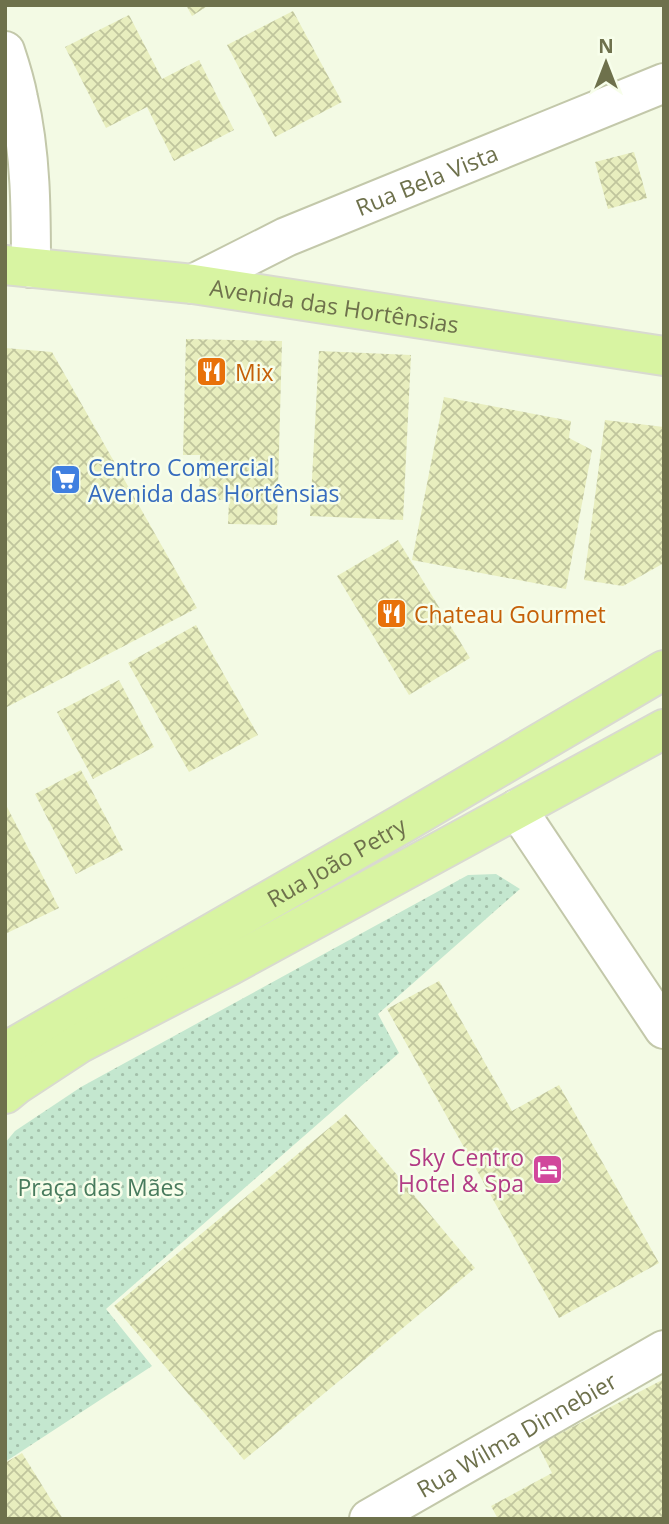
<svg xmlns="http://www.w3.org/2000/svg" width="669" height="1524" font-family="'Open Sans',sans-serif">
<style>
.park{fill:url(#park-dots)}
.building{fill:url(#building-cross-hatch)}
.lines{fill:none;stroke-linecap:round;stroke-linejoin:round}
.minor-casing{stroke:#c3c8aa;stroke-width:42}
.major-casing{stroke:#d9dad0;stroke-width:42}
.minor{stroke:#fff;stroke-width:38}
.major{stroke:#d8f4a2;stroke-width:38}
.labels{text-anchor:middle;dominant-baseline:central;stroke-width:5;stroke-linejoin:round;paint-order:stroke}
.street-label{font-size:23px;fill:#6e714c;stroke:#f7feea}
.food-label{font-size:23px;fill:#c56008;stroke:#f7feea;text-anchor:start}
.shop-label{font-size:23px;fill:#366cbe;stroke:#f7feea;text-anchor:start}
.hotel-label{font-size:23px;fill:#b23c85;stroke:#f7feea;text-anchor:end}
.park-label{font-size:23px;fill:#487b5d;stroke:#f7feea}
</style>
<defs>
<pattern id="park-dots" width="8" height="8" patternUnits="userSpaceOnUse" patternTransform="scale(1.75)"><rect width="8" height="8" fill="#c4e7cf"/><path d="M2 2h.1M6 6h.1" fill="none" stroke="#a3c0aa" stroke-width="1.8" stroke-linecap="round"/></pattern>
<pattern id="building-cross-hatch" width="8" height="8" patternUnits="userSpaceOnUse" patternTransform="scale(1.75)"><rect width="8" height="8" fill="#e8eebe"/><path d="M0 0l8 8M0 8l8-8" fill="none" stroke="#c0c59d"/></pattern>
</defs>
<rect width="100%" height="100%" fill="#f3fae4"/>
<path class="park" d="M496,874L520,889L378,1014L399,1053L106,1309L152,1366L5,1462V1143L15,1131L81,1087L468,875Z"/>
<g class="building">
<path d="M186,5H209L192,16Z"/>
<path d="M293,11L342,102L275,137L227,45Z"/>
<path d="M129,15L162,79L199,60L234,130L174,161L147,107L106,128L65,47Z"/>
<path d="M634,152L647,198L608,209L595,162Z"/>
<path d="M186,339L282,341L277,525L228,524L229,500L199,499L200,455H183Z"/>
<path d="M5,348L52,352L197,608L5,708Z"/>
<path d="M319,351L411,355L403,520L310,516Z"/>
<path d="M444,397L571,421L569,438L592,450L566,589L412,560Z"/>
<path d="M605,420L664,427V563L623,586L584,580Z"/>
<path d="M398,540L470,658L409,695L337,576Z"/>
<path d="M196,625L258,735L189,772L128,663Z"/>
<path d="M119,680L154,747L93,779L57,712Z"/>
<path d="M81,770L123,850L76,874L35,794Z"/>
<path d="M5,803L59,908L5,934Z"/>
<path d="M439,981L512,1111L559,1085L659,1263L559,1318L387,1009Z"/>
<path d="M346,1114L475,1268L244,1460L114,1306Z"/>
<path d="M664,1379V1519H498L491,1506L552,1473L538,1445Z"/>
<path d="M22,1453L63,1519H5V1463Z"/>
</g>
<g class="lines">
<defs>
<g id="minor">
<path d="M5,51C10,66 15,82 18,98C31,153 31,212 31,268"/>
<path id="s1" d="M193,284L286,237L664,83"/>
<path d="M517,809L664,1029"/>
<path id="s2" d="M369,1519L664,1350"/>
</g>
<g id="major">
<path id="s3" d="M5,265L193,284L664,356"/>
<path id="s4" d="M5,1052L407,821L664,670"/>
<path d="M5,1094L16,1085L80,1043L229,966L664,729"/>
</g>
</defs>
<use href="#minor" class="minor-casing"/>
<use href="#major" class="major-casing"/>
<use href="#minor" class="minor"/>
<use href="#major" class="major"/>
</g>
<defs>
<symbol id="restaurant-square" viewBox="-11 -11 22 22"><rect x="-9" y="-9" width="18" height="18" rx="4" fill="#e8710a" stroke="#f7feea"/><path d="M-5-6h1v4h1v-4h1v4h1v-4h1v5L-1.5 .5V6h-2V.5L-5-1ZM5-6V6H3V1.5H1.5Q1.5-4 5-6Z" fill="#fff"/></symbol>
<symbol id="supermarket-square" viewBox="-11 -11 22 22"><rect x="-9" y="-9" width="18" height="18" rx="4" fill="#3f7fe0" stroke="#f7feea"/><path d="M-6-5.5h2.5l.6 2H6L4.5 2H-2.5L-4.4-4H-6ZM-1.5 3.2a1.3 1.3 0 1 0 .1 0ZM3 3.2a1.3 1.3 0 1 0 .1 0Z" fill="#fff"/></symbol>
<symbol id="hotel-square" viewBox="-11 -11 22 22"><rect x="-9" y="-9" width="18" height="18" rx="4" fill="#d1479c" stroke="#f7feea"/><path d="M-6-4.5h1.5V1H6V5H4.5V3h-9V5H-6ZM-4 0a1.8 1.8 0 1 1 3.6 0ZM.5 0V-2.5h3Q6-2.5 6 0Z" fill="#fff"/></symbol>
</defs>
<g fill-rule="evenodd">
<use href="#restaurant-square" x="194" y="354" width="35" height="35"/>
<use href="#supermarket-square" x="48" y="462" width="35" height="35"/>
<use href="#restaurant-square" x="374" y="596" width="35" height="35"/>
<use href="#hotel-square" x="530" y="1152" width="35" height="35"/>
</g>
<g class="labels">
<g class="street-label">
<text stroke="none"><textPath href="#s1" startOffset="256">Rua Bela Vista</textPath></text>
<text stroke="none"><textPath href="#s3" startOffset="332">Avenida das Hortênsias</textPath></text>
<text stroke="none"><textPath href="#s4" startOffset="382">Rua João Petry</textPath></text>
<text stroke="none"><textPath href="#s2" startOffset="170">Rua Wilma Dinnebier</textPath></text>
</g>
<g class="food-label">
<text x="235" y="372">Mix</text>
<text x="414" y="614">Chateau Gourmet</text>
</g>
<g class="shop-label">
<text x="88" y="467">Centro Comercial<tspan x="88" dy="26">Avenida das Hortênsias</tspan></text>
</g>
<g class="hotel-label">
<text x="524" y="1157">Sky Centro<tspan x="524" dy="26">Hotel &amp; Spa</tspan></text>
</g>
<g class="park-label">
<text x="101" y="1187">Praça das Mães</text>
</g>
</g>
<rect width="669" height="1524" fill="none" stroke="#6e714c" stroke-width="14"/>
<g transform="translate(606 63)" stroke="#f7feea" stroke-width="5" paint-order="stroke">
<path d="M0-5L12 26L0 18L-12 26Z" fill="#6e714c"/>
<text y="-10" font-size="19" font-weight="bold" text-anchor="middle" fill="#6e714c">N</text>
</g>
</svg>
